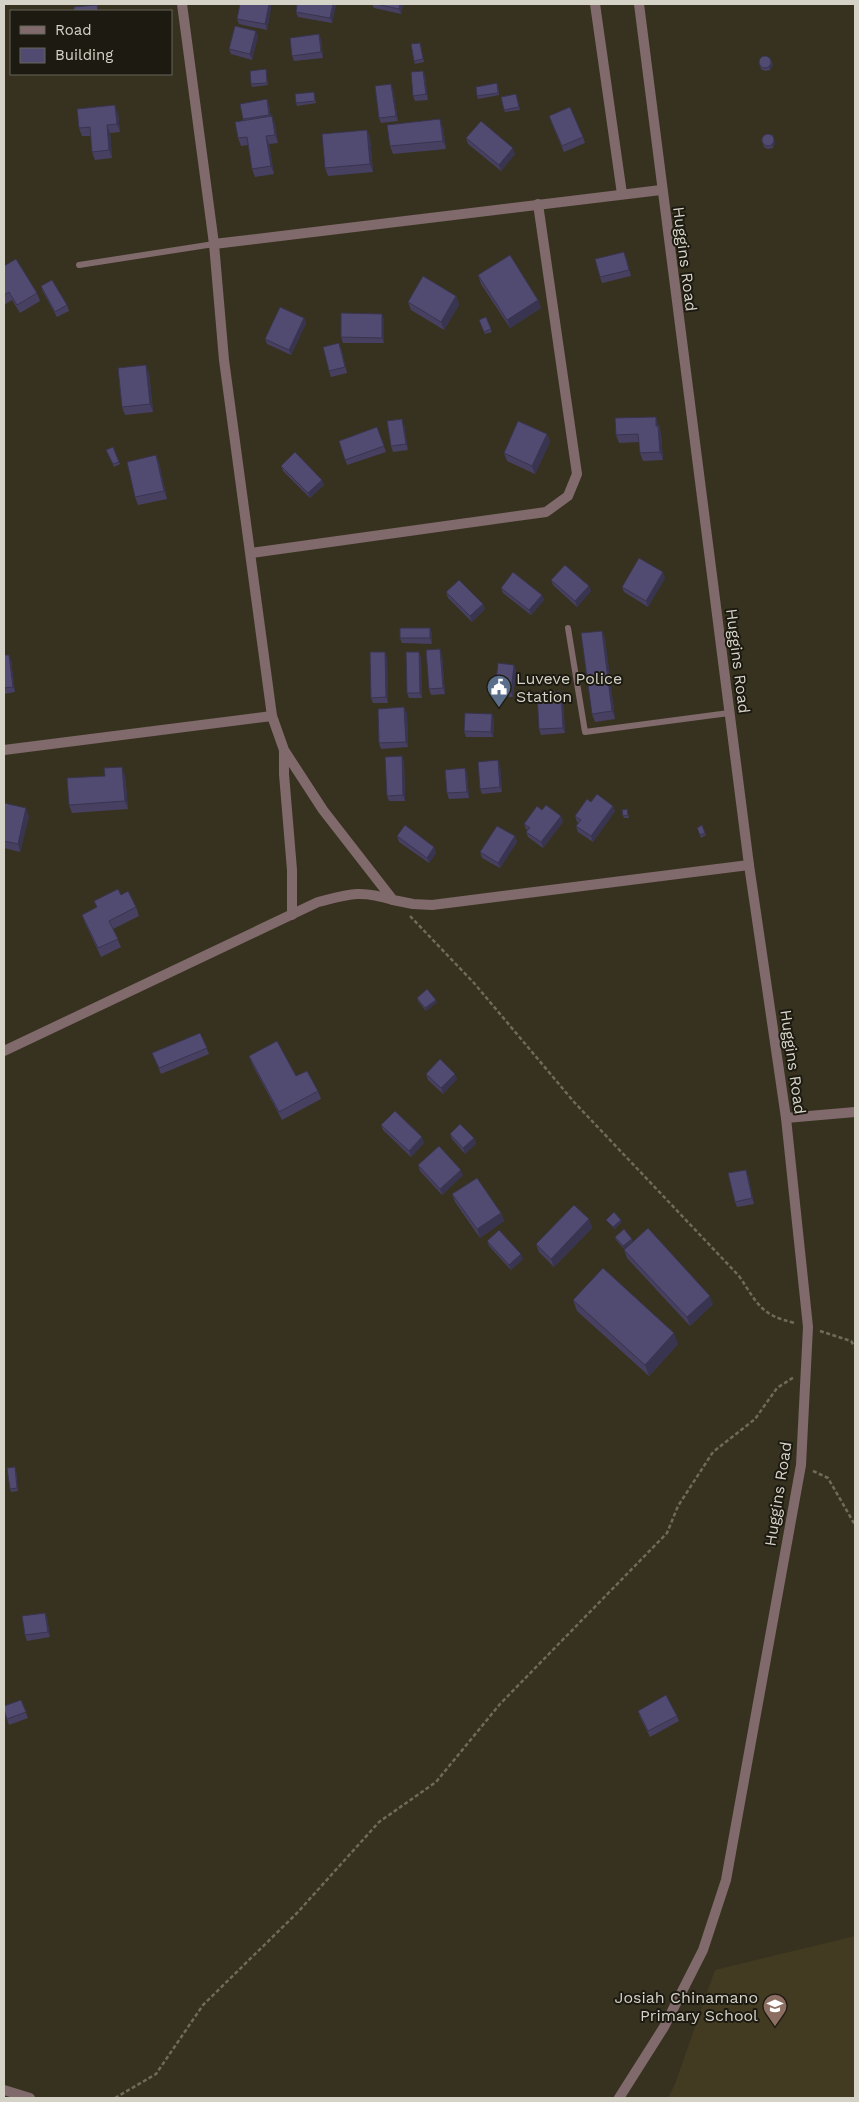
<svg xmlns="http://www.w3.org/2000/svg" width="859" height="2102" font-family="'Work Sans',sans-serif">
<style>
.built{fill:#423a21}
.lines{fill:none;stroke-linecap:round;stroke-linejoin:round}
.path{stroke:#6f6b5b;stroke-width:2.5;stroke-dasharray:4 2.5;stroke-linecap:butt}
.service{stroke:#806a6c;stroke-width:6}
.minor{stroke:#806a6c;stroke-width:10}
.tertiary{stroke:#806a6c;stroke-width:10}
.wall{fill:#474061}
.shaded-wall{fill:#39344f}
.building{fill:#524b71;stroke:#39344f}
.labels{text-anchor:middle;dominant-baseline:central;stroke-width:4;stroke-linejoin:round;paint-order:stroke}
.street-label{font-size:16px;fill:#d5d2c7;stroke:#1c1a11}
.poi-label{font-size:16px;fill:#d5d2c7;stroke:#1c1a11;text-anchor:start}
</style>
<rect width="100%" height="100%" fill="#37321f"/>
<path class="built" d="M855,1936V2098H668L675,2084L715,1970Z"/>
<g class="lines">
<g class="path">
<path d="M410,916L474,983L574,1102L739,1276C758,1304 760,1315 795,1323"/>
<path d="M820,1331L851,1341L855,1347"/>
<path d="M813,1471L828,1478L855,1525"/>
<path d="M115,2098L156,2074L203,2005L297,1913L379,1822L436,1782L500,1704L667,1533L678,1506L713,1452L755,1419L777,1388L794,1377"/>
</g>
<g class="service">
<path d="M79,265L214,244"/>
<path d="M568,628L585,732L729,713"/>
</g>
<g class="minor">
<path d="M182,4L214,244L224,360L272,716L284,750L323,810L393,900L413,904L432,905L749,865"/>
<path d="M595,4L622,194"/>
<path d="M214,244L661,190"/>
<path d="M251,553L546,512L568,496L577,474L538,204"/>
<path d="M4,750L272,716"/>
<path d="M284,751V774L292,870V915"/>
<path d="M4,1051L318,902C350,894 360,890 393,900"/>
</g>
<g class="tertiary">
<path d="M786,1118L855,1112"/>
<path d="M4,2090L30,2098"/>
<path d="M619,2098L664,2027L703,1950L726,1880L801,1465L808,1327L786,1118L749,865L639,4"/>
</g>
</g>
<g class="wall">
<path d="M240,4H270L271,8L267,30L239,24L237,19Z"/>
<path d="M336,4L332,23L298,17L296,12Z"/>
<path d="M372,4H403L401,14L374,8Z"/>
<path d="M319,34L321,40L323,58L294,61L292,56Z"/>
<path d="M258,36L252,60L231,54L229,49Z"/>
<path d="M421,46L424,62L415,64L414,61Z"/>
<path d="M770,58L773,65L770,70L765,71L761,69L759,61Z"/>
<path d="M266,69L268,85L252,87L251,84Z"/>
<path d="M423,71L425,76L428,100L415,101L413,96Z"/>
<path d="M498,86L499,95L478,99L477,96Z"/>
<path d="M393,90L398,121L381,123L379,118Z"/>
<path d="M314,92L316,103L297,106L296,103Z"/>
<path d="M516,94L520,110L505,112L504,110Z"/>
<path d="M267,99L269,105L271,117L272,116L275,125L278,143L269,144L274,174L255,177L252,169L248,145L241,146L238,138L244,121L243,119Z"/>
<path d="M118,113L120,132L110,133L112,158L95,160L92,152L91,136H82L79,128Z"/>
<path d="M551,122L583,137L585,143L564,152Z"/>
<path d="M443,128L446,149L393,154L390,146Z"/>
<path d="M367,130L370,138L373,172L328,176L325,168Z"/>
<path d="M773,135L775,143L773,148L768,149L764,147L761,139Z"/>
<path d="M466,138L515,154L501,171L468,144Z"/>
<path d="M626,257L631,276L602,283L600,277Z"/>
<path d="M4,266L37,293L40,301L20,313L12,300L4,305Z"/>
<path d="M478,275L538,300L541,308L510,328L481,284Z"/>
<path d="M41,286L67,305L69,311L57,317L43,292Z"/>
<path d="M456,296L459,305L444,330L411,310L408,302Z"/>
<path d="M486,317L492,332L485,334L479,320Z"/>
<path d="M304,318L306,323L291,355L267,344L265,339Z"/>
<path d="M384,319V343H343L341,337Z"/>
<path d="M341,348L347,373L331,377L329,371Z"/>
<path d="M149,373L153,412L125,415L122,407Z"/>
<path d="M404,425L408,450L393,452L391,446Z"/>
<path d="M659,425L661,434L663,460L643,461L640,453L639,442L619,443L616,435Z"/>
<path d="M377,427L386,452L347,465L339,441Z"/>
<path d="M547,434L550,442L535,474L507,461L504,453Z"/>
<path d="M113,447L120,464L114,467L106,450Z"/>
<path d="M156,455L159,463L167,499L138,505L135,497Z"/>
<path d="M281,466L322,480L324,485L310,498L283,471Z"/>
<path d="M665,578L648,607L624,592L622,587Z"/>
<path d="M551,580L589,586L591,591L577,607L553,585Z"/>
<path d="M501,588L542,595L544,600L531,615L503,593Z"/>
<path d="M446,592L483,604L485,609L472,622L448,598Z"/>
<path d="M430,628L432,634V644L402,643L400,638Z"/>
<path d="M602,631L605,639L615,719L595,722L592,714Z"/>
<path d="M385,652L387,658L388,703H373L371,698Z"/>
<path d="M419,652L421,658L422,698H409L407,693Z"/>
<path d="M4,655L11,660L15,692L4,694Z"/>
<path d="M442,655L445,694L431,695L429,689Z"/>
<path d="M514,665L516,671L513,697L497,696L495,690Z"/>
<path d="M563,698L565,733L541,735L539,729Z"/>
<path d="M407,713L408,747L381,749L379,743Z"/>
<path d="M492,714L494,720L493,737H466L464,731Z"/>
<path d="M402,756L404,762L405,801H389L387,796Z"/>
<path d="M500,766L502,792L482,794L480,789Z"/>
<path d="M465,768L467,774L469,798L449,799L447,793Z"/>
<path d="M125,775L128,809L72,813L69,805Z"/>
<path d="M591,802L613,806L615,811L593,842L578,832L576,826L579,823L577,822L575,816Z"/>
<path d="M4,803L29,816L20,852L4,848Z"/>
<path d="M627,809L629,818H624L623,816Z"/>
<path d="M542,810L561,816L563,822L543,848L528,837L526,832L528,830L526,829L524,824Z"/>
<path d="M702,825L706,835L701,838L697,828Z"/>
<path d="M397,836L434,847L436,853L429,863L399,842Z"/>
<path d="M515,836L517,842L500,868L482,858L480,852Z"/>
<path d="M121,895L136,907L139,916L113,929L121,947L101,957L85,923L82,915L97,907L94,901Z"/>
<path d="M417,998L437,1002L426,1011L418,1001Z"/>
<path d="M200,1033L209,1054L161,1074L152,1053Z"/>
<path d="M249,1056L318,1091L321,1099L282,1120L252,1064Z"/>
<path d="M426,1074L457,1079L443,1094L428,1080Z"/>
<path d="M381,1125L424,1143L411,1157L383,1130Z"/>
<path d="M450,1134L474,1138L476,1144L465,1154L452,1139Z"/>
<path d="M418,1165L463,1175L442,1195L420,1171Z"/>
<path d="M748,1175L754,1204L737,1207L735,1202Z"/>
<path d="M452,1194L501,1213L504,1221L480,1238L455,1202Z"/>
<path d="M589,1219L592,1228L554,1267L539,1252L536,1244Z"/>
<path d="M615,1237L633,1242L624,1249L616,1240Z"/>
<path d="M487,1241L523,1259L511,1270L489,1246Z"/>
<path d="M624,1250L713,1304L690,1326L627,1258Z"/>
<path d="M573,1300L678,1344L649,1376L577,1311Z"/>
<path d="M16,1470L18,1491L11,1492L10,1489Z"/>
<path d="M45,1613L47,1618L50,1637L27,1641L25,1635Z"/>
<path d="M21,1700L28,1718L9,1725L4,1710Z"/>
<path d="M638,1711L677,1716L679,1721L650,1737L640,1717Z"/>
</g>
<g class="shaded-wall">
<path d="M269,4H270L271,8L267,30L265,24Z"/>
<path d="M333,4H336L332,23L330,18Z"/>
<path d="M400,4H403L401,14L399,9Z"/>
<path d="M256,31L258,36L252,60L250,54Z"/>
<path d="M319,34L321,40L323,58L321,52Z"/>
<path d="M772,63L773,65L770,70L769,67Z"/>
<path d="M423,71L425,76L428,100L426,94Z"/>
<path d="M391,84L393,90L398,121L396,116Z"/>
<path d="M267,99L269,105L271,120L269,115Z"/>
<path d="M115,105L118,113L120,132L117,124Z"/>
<path d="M272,116L275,125L278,143L275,135Z"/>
<path d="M440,119L443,128L446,149L443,141Z"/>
<path d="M107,125L110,133L112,158L109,150Z"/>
<path d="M367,130L370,138L373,172L370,164Z"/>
<path d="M266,136L269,144L274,174L271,166Z"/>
<path d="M774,140L775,143L773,148L772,145Z"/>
<path d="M513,148L515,154L501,171L499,165Z"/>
<path d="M456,296L459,305L444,330L441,322Z"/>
<path d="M538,300L541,308L510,328L507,320Z"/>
<path d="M382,314L384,319V343L382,338Z"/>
<path d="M304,318L306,323L291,355L289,350Z"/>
<path d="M146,365L149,373L153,412L150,404Z"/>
<path d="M656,417L661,434L663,460L660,452L656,426Z"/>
<path d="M402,419L404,425L408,450L406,444Z"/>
<path d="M547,434L550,442L535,474L532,466Z"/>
<path d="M156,455L159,463L167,499L164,491Z"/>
<path d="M322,480L324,485L310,498L308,493Z"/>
<path d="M663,572L665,578L648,607L646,601Z"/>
<path d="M589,586L591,591L577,607L575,601Z"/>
<path d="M542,595L544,600L531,615L529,610Z"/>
<path d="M483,604L485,609L472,622L470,616Z"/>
<path d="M430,628L432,634V644L430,638Z"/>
<path d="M602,631L605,639L615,719L612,711Z"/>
<path d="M440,649L442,655L445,694L443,688Z"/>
<path d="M385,652L387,658L388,703L386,697Z"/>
<path d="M419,652L421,658L422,698L420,693Z"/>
<path d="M9,655L11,660L15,692L13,687Z"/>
<path d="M514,665L516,671L513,697L511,692Z"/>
<path d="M561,692L563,698L565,733L563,728Z"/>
<path d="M404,707L407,713L408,747L406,742Z"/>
<path d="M492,714L494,720L493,737L491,732Z"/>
<path d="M402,756L404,762L405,801L403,795Z"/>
<path d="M498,760L500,766L502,792L500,787Z"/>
<path d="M122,767L125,775L128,809L125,801Z"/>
<path d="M465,768L467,774L469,798L467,792Z"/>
<path d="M613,806L615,811L593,842L591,836Z"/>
<path d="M26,808L29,816L20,852L18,844Z"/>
<path d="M561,816L563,822L543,848L541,842Z"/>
<path d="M515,836L517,842L500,868L498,863Z"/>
<path d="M434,847L436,853L429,863L427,858Z"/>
<path d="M436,1000L437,1002L426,1011L425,1008Z"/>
<path d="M455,1074L457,1079L443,1094L441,1088Z"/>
<path d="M422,1137L424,1143L411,1157L409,1151Z"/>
<path d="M474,1138L476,1144L465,1154L463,1148Z"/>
<path d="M461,1170L463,1175L442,1195L440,1189Z"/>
<path d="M746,1170L748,1175L754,1204L752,1198Z"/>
<path d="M501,1213L504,1221L480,1238L477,1229Z"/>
<path d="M589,1219L592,1228L554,1267L551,1259Z"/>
<path d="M621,1220L622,1222L614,1230L613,1227Z"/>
<path d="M632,1239L633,1242L624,1249L623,1246Z"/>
<path d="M521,1254L523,1259L511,1270L509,1265Z"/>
<path d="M710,1296L713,1304L690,1326L687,1317Z"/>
<path d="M674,1333L678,1344L649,1376L645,1365Z"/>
<path d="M45,1613L47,1618L50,1637L48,1632Z"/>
</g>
<g class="building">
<path d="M240,4H269L265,24L237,19Z"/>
<path d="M297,4H333L330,18L296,12Z"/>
<path d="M376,4H400L399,9Z"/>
<path d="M97,5L98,11H74V7Z"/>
<path d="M235,26L256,31L250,54L229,49Z"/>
<path d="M319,34L321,52L292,56L290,38Z"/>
<path d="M420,43L423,59L414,61L411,44Z"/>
<circle cx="765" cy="62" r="6"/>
<path d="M266,69L267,83L251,84L250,71Z"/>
<path d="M423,71L426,94L413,96L411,72Z"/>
<path d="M497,83L498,93L477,96L476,87Z"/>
<path d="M391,84L396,116L379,118L375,86Z"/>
<path d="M314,92L315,101L296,103L295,94Z"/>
<path d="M516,94L519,107L504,110L501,97Z"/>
<path d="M267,99L269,115L243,119L240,104Z"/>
<path d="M115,105L117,124L107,125L109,150L92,152L90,127L79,128L77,109Z"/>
<path d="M570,107L583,137L562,146L549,116Z"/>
<path d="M272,116L275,135L266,136L271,166L252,169L247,137L238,138L235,122Z"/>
<path d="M440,119L443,141L390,146L387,125Z"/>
<path d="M481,121L513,148L499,165L466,138Z"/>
<path d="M367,130L370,164L325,168L322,134Z"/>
<circle cx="768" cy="140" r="6"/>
<path d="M624,252L629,270L600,277L595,259Z"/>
<path d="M510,255L538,300L507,320L478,275Z"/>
<path d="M16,259L37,293L17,305L9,292L4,295V266Z"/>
<path d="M423,276L456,296L441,322L408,302Z"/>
<path d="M52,280L67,305L55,312L41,286Z"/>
<path d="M280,307L304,318L289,350L265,339Z"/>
<path d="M341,313L382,314V338L341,337Z"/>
<path d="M486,317L491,329L484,332L479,320Z"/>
<path d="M339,343L345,367L329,371L323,347Z"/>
<path d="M146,365L150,404L122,407L118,368Z"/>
<path d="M656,417V426H658L660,452L640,453L638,434L616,435L615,418Z"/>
<path d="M402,419L406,444L391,446L387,421Z"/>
<path d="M518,421L547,434L532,466L504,453Z"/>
<path d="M377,427L384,446L345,460L339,441Z"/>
<path d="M113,447L119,462L113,464L106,450Z"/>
<path d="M295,452L322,480L308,493L281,466Z"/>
<path d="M156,455L164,491L135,497L127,462Z"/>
<path d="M639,558L663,572L646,601L622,587Z"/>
<path d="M565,565L589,586L575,601L551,580Z"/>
<path d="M513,572L542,595L529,610L501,588Z"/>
<path d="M459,580L483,604L470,616L446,592Z"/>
<rect x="400" y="628" width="30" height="10"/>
<path d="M602,631L612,711L592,714L581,633Z"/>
<path d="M440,649L443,688L429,689L426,650Z"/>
<path d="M370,652H385L386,697L371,698Z"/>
<path d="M406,652H419L420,693H407Z"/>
<path d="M4,655H9L13,687L4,688Z"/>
<path d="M498,663L514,665L511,692L495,690Z"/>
<path d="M561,692L563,728L539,729L537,693Z"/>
<path d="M404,707L406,742L379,743L378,709Z"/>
<path d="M465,713L492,714L491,732L464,731Z"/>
<path d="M402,756L403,795L387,796L385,757Z"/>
<path d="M498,760L500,787L480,789L478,762Z"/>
<path d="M122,767L125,801L69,805L67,778L105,776L104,768Z"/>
<path d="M465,768L467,792L447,793L445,770Z"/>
<path d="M597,794L613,806L591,836L576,826L581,820L575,816L587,799L591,802Z"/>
<path d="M4,803L26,808L18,844L4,841Z"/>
<path d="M546,805L561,816L541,842L526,832L530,828L524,824L537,806L542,810Z"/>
<path d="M627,809L628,815L623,816L622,810Z"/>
<path d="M405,825L434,847L427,858L397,836Z"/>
<path d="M702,825L705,833L700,835L697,828Z"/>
<path d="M497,826L515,836L498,863L480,852Z"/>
<path d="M118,889L121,895L128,891L136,907L109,921L118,939L98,948L82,915L97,907L94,901Z"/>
<path d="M427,989L436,1000L425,1008L417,998Z"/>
<path d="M200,1033L207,1048L159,1068L152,1053Z"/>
<path d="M277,1041L296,1076L307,1071L318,1091L279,1112L249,1056Z"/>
<path d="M440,1059L455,1074L441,1088L426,1074Z"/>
<path d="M395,1111L422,1137L409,1151L381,1125Z"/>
<path d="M460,1124L474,1138L463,1148L450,1134Z"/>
<path d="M439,1146L461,1170L440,1189L418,1165Z"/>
<path d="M746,1170L752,1198L735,1202L728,1173Z"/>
<path d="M477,1178L501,1213L477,1229L452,1194Z"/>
<path d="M574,1205L589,1219L551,1259L536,1244Z"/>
<path d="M614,1212L621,1220L613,1227L606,1220Z"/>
<path d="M648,1228L710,1296L687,1317L624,1250Z"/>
<path d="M624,1229L632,1239L623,1246L615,1237Z"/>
<path d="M499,1230L521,1254L509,1265L487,1241Z"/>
<path d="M603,1268L674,1333L645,1365L573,1300Z"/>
<path d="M15,1467L17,1488L10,1489L7,1468Z"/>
<path d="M45,1613L48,1632L25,1635L22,1616Z"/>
<path d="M666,1695L677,1716L648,1731L638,1711Z"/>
<path d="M21,1700L26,1712L7,1719L4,1710V1706Z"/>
</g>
<defs>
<symbol id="civic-pin" viewBox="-11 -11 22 30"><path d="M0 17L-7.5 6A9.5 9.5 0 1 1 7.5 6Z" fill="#5c6f8a" stroke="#1c1a11"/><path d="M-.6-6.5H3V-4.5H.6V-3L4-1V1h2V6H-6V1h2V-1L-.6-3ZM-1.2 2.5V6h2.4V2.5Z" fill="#fff"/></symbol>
<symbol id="school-pin" viewBox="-11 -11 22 30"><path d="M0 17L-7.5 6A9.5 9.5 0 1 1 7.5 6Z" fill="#8d6e63" stroke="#1c1a11"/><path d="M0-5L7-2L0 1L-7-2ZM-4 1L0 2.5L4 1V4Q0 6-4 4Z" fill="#fff"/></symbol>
</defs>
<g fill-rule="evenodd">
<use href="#civic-pin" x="485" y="673" width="28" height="38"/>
<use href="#school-pin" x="761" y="1992" width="28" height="38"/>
</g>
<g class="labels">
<g class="street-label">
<text transform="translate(685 259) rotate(83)">Huggins Road</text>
<text transform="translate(738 661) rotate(83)">Huggins Road</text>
<text transform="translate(793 1062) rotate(82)">Huggins Road</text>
<text transform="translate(778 1494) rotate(-81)">Huggins Road</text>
</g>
<g class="poi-label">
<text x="516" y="678">Luveve Police<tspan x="516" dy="18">Station</tspan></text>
<text x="758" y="1997" text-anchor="end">Josiah Chinamano<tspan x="758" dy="18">Primary School</tspan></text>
</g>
</g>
<rect width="859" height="2102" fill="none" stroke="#d5d2c7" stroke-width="10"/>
<rect x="10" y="10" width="162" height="65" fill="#1c1a11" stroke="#66645a"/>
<rect x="20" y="26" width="25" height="8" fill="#806a6c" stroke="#66645a"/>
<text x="55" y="35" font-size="15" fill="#d5d2c7">Road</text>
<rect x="20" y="48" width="25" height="15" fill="#524b71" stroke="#66645a"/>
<text x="55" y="60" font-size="15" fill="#d5d2c7">Building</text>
</svg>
